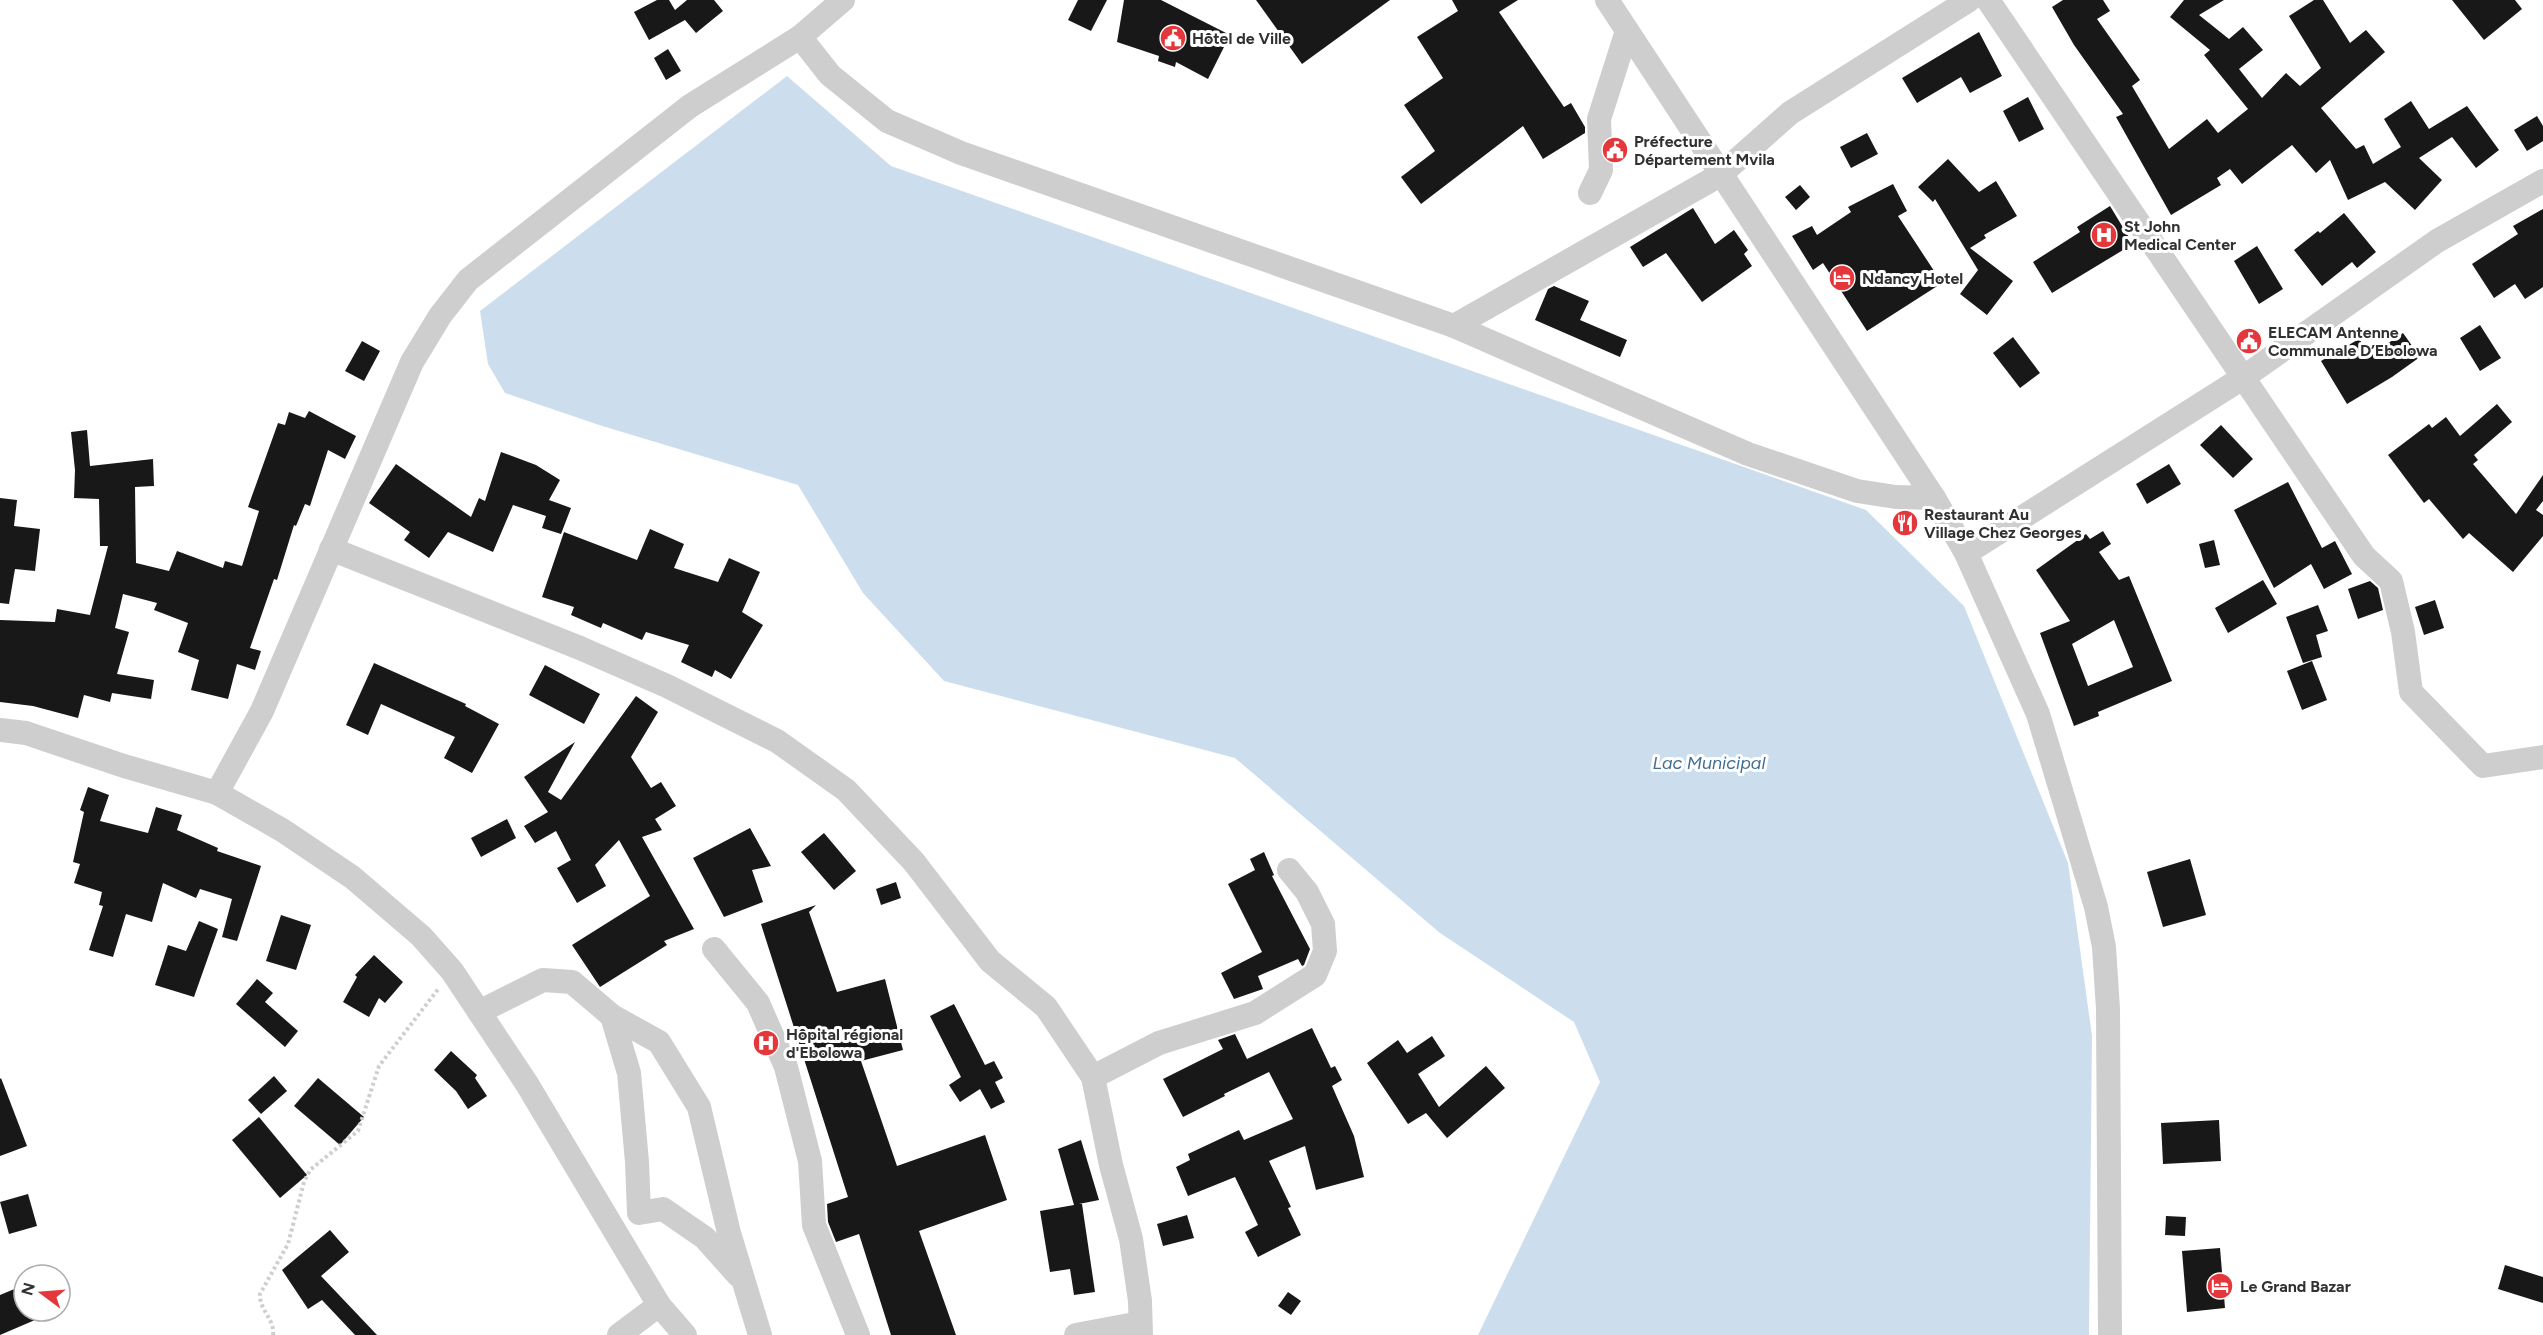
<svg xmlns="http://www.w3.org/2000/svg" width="2543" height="1335" font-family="Figtree,sans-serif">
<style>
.water{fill:#ccdeed}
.building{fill:#181818;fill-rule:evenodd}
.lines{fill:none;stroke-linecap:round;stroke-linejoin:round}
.path{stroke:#cecece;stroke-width:4;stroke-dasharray:3 3;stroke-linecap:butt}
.minor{stroke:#cecece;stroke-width:24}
.labels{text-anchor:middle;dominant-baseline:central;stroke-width:6;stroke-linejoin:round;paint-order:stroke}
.poi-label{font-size:16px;font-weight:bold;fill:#313131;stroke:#fff;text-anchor:start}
.water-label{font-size:18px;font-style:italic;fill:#3f6e93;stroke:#fff}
</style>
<rect width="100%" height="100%" fill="#fff"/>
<path class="water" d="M787,76L891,166L1866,510L1964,606L2068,863L2092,1036L2089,1335H1478L1600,1082L1574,1022L1440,933L1235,758L944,681L863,593L798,485L599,425L505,393L488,364L480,311Z"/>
<g class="building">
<path d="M657,0H669L675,10L687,0H714L723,11L696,33L685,20L649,40L634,12Z"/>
<path d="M1078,0H1107L1091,31L1068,20Z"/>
<path d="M1124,0H1161L1230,35L1208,79L1176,62L1175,67L1158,61L1159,56L1117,42Z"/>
<path d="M1256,0H1390L1302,64Z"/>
<path d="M1452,0H1518L1499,12L1564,107L1571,103L1585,127V133L1543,159L1523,126L1421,204L1401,177L1435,151L1404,105L1443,78L1417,37L1458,11Z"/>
<path d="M2063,0H2103L2110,11L2097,19L2140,80L2132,86L2169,149L2207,119L2218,133L2248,109L2204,55L2210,50L2170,17L2184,0H2224L2199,15L2229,39L2243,27L2263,50L2239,69L2262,98L2286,73L2300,86L2321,68L2289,16L2314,0H2323L2350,43L2366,30L2385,52L2321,108L2356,149L2364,145L2373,164L2401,147L2384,119L2411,101L2429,129L2467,106L2499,150L2476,168L2452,137L2419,158L2442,180L2415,210L2385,182L2348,200L2330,160L2316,173L2292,145L2242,184L2230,169L2217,178L2221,185L2171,215L2116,117L2123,114L2074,45L2052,7Z"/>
<path d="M2452,0H2515L2522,9L2484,40Z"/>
<path d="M1979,32L2002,76L1970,93L1961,77L1917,103L1902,78Z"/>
<path d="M668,49L681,71L666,80L654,58Z"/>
<path d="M2028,97L2044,129L2019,142L2003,111Z"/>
<path d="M2537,116L2543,126V141L2527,151L2514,130Z"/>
<path d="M1867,133L1878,154L1851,168L1840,147Z"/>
<path d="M1948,159L1979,192L1996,181L2017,216L1984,235L1986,238L1970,248L2013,281L1987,315L1960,294L1978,270L1935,199L1933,202L1918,187Z"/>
<path d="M1893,184L1907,211L1898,216L1942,283L1867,331L1823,263L1813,270L1792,236L1812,226L1817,235L1851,212L1848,207Z"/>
<path d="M1800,185L1810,197L1796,210L1785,197Z"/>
<path d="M2110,206L2133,244L2052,293L2033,262L2080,232L2077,227Z"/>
<path d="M1693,208L1715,244L1734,230L1748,250L1744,254L1752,266L1702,302L1666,253L1643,267L1630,247Z"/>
<path d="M2543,209V287L2525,299L2515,284L2494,298L2472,264L2518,234L2513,226Z"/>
<path d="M2344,213L2376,252L2357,268L2352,262L2322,286L2294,250L2318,231L2320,233Z"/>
<path d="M2257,246L2283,289L2259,304L2234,261Z"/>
<path d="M1554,286L1589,301L1580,320L1627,340L1620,357L1535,320L1548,289Z"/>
<path d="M2480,325L2501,358L2480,371L2460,338Z"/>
<path d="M2403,333L2420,357L2392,377L2347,404L2321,361L2359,339L2371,355Z"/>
<path d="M2013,337L2040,373L2020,388L1993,353Z"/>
<path d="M362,341L380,351L364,381L345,371Z"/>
<path d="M2497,404L2512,422L2474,455L2478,460L2473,464L2516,514L2543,475V501L2536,510L2543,515V536L2513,572L2469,533L2463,539L2429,499L2424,503L2388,455L2429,424L2432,428L2446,417L2460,436Z"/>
<path d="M309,411L356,436L345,459L328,450L310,506L305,504L296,526L294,525L277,580L274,579L250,648L261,651L255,670L237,664L228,699L191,690L199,660L178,652L188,623L154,610L157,603L123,594L115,628L129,632L117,674L154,680L151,699L112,693L110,702L84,695L78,718L33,706L0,702V620L55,622L57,609L90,615L108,546H100L99,499L74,498L75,470L71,432L87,430L90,466L153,459L154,486L135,487L136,563L169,571L177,551L223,568L225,561L242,566L259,511L248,507L278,423L285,425L289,412L305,418Z"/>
<path d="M2221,425L2253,459L2233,478L2200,445Z"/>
<path d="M501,452L536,465L560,480L549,500L571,508L561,534L542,528L546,516L513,505L493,552L448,532L429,558L404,540L410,532L369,503L396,464L471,517L479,498L485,501Z"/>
<path d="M2169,464L2181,484L2147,504L2136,484Z"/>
<path d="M2288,482L2322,548L2335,541L2352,574L2324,589L2311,564L2274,588L2234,510Z"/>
<path d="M0,498L17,500L14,526L40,529L35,571L15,569L9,604L0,603Z"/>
<path d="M650,529L684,544L674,568L718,582L729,558L760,572L742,612L763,625L731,679L715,670L712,677L681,662L689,645L646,632L642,640L603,623L601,628L571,615L574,607L542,597L564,532L637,560Z"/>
<path d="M2103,531L2111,544L2099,552L2119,580L2129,576L2172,681L2098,712L2099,716L2074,726L2040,633L2070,621L2036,570L2086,534L2090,539ZM2114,620L2133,667L2088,686L2072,644Z"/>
<path d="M2214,540L2220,565L2205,568L2199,544Z"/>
<path d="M2263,580L2277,604L2228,633L2215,608Z"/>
<path d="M2370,581L2378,588L2383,610L2358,619L2348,589Z"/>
<path d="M2435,600L2444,628L2424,635L2415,607Z"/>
<path d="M2318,605L2328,631L2316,635L2322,657L2303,663L2286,617Z"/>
<path d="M2312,661L2327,700L2302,710L2287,671Z"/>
<path d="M374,663L466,704L465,706L499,724L472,773L444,758L455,737L381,704L368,735L346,725Z"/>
<path d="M545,665L600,694L584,724L529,695Z"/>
<path d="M636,696L658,712L631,757L651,788L661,782L676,806L655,819L662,830L642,837L694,929L664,941L667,945L600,987L572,945L650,896L619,840L595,865L606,886L577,903L557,868L571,860L556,831L535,843L524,826L548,812L524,777L575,742L548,792L561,800Z"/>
<path d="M88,787L109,795L100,821L148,833L156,807L182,815L177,830L218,848L217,851L261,866L237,941L222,937L232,899L200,889L196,898L163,883L152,922L126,914L113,957L89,950L103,906L99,905L102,892L74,883L80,864L73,862L84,812L80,810Z"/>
<path d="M507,819L516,838L481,857L471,838Z"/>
<path d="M750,828L771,866L752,870L763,902L724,917L693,858Z"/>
<path d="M824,833L856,871L834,890L801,852Z"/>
<path d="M1264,852L1274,875L1272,876L1310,949L1304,965L1302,966L1298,959L1258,976L1263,989L1234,999L1221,973L1262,952L1228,884L1255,870L1250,859Z"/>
<path d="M2190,859L2206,915L2163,927L2147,872Z"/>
<path d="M896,882L901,898L881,905L876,889Z"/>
<path d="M816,905L809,912L837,992L885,979L903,1050L861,1061L897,1166L985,1135L1007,1200L919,1231L956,1335H891L859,1234L836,1242L828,1222L827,1204L848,1197L761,924Z"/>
<path d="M281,915L311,925L296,970L266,961Z"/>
<path d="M199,921L218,929L194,997L155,985L168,945L186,951Z"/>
<path d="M374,955L403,982L385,1003L379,998L369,1017L343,1002L357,977L355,975Z"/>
<path d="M257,979L273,993L265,1002L298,1031L285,1047L236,1004Z"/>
<path d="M954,1004L985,1065L994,1061L1003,1078L995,1082L1005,1102L991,1109L980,1089L960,1102L949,1085L961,1077L930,1016Z"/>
<path d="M1312,1028L1331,1068L1335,1066L1342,1080L1332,1086L1354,1136L1364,1177L1316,1190L1305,1146L1269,1161L1291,1207L1288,1208L1301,1235L1258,1257L1245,1232L1258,1225L1235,1177L1188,1196L1176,1167L1190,1160L1188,1154L1239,1130L1244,1140L1293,1119L1269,1072L1224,1094L1225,1096L1183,1117L1163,1079L1223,1049L1218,1040L1235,1034L1247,1059Z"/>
<path d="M1432,1036L1445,1056L1418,1074L1439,1107L1486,1066L1505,1088L1447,1138L1426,1113L1408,1124L1367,1063L1398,1040L1407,1053Z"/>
<path d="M451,1051L477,1075L475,1078L487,1096L468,1109L456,1091L434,1070Z"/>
<path d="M274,1076L287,1091L261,1114L248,1100Z"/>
<path d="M1,1078L27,1146L0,1156V1079Z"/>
<path d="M318,1078L364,1117L340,1145L294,1106Z"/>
<path d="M259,1117L307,1175L280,1198L232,1140Z"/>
<path d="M2219,1120L2221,1161L2163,1164L2161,1123Z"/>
<path d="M1081,1140L1099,1200L1079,1204H1082L1095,1292L1074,1295L1070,1269L1050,1272L1040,1211L1074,1205L1058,1149Z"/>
<path d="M28,1194L37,1226L9,1234L0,1202Z"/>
<path d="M1187,1215L1194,1238L1163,1246L1157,1224Z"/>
<path d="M2166,1216L2186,1217L2185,1236L2165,1235Z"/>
<path d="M330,1230L349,1252L321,1276L377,1335H355L322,1300L308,1309L282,1270Z"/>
<path d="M2220,1248L2225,1308L2187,1312L2182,1251Z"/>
<path d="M2505,1265L2543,1277V1303L2498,1289Z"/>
<path d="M24,1285V1311H56L0,1335V1295Z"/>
<path d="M1288,1292L1301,1301L1291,1315L1278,1306Z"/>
</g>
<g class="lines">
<path class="path" d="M273,1335C275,1319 259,1310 260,1294L288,1244L304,1182L310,1170L358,1131L379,1066L439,988"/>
<g class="minor">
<path d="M1607,0L1934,498L1966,553L2038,714L2096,907L2104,947L2108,1009L2110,1335"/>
<path d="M1988,0L2364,556L2391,581L2403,632L2411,692L2483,766L2543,757"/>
<path d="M800,37L830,75L887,121L961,153L1454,326L1748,454L1857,491L1896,497L1934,498"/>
<path d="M1590,193L1601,170L1599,119L1627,31"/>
<path d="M1454,326L1720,175L1790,113L1969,0"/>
<path d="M331,549L580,648L667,686L777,741L846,790L914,862L990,961L1046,1007L1093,1077L1111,1165L1131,1239L1140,1301L1141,1335"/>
<path d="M1966,553L2244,377L2437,241L2543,181"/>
<path d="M0,730L26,733L124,766L217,793L282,830L352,877L421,936L452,971L527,1084L659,1305L685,1335"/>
<path d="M217,793L262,711L412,362L440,316L468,280L690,106L800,37L843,0"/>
<path d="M714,949L758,1003L786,1067L810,1161L814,1225L858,1335"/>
<path d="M479,1012L543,980L572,982L612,1016L659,1042L699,1107L729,1233L760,1335"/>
<path d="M612,1016L629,1073L637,1162L639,1213L663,1209L705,1238L738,1275"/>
<path d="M1093,1077L1159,1043L1255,1013L1315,975L1325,951L1323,924L1307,892L1289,870"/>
<path d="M619,1335L659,1305"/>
<path d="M1076,1335L1140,1323"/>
</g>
</g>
<defs>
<symbol id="civic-disc" viewBox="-11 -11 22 22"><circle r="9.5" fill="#e4373c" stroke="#fff"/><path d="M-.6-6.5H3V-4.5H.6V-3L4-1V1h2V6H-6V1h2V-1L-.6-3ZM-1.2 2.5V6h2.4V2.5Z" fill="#fff"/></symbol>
<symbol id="hospital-disc" viewBox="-11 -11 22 22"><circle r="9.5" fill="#e4373c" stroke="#fff"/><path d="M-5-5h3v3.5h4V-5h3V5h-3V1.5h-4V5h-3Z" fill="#fff"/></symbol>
<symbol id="hotel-disc" viewBox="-11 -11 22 22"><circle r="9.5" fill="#e4373c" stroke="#fff"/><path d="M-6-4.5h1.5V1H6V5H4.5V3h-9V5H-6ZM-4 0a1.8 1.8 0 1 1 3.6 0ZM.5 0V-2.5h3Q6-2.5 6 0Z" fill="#fff"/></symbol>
<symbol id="restaurant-disc" viewBox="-11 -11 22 22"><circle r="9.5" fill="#e4373c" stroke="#fff"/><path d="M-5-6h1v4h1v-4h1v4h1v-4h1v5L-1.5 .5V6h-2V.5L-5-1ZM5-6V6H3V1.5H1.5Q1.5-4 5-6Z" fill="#fff"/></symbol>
</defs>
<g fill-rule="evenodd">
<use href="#civic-disc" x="1158" y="23" width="30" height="30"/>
<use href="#civic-disc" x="1600" y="135" width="30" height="30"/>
<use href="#hospital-disc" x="2089" y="220" width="30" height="30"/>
<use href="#hotel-disc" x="1827" y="263" width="30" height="30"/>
<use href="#civic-disc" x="2234" y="326" width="30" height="30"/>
<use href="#restaurant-disc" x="1890" y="508" width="30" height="30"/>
<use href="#hospital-disc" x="751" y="1028" width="30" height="30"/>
<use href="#hotel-disc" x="2205" y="1271" width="30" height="30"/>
</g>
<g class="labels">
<g class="poi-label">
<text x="1192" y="38">Hôtel de Ville</text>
<text x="1634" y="141">Préfecture<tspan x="1634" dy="18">Département Mvila</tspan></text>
<text x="2124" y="226">St John<tspan x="2124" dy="18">Medical Center</tspan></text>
<text x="1862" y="278">Ndancy Hotel</text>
<text x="2268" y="332">ELECAM Antenne<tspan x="2268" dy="18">Communale D’Ebolowa</tspan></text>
<text x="1924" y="514">Restaurant Au<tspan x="1924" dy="18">Village Chez Georges</tspan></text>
<text x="786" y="1034">Hôpital régional<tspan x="786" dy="18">d'Ebolowa</tspan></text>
<text x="2240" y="1286">Le Grand Bazar</text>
</g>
<g class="water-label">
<text x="1709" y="763">Lac Municipal</text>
</g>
</g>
<g transform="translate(42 1293) rotate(286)"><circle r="28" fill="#ffffff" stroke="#adadad" stroke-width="1.5"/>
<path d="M0-4.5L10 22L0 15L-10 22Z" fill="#e4373c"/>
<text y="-9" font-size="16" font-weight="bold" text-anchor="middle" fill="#313131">N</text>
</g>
</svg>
